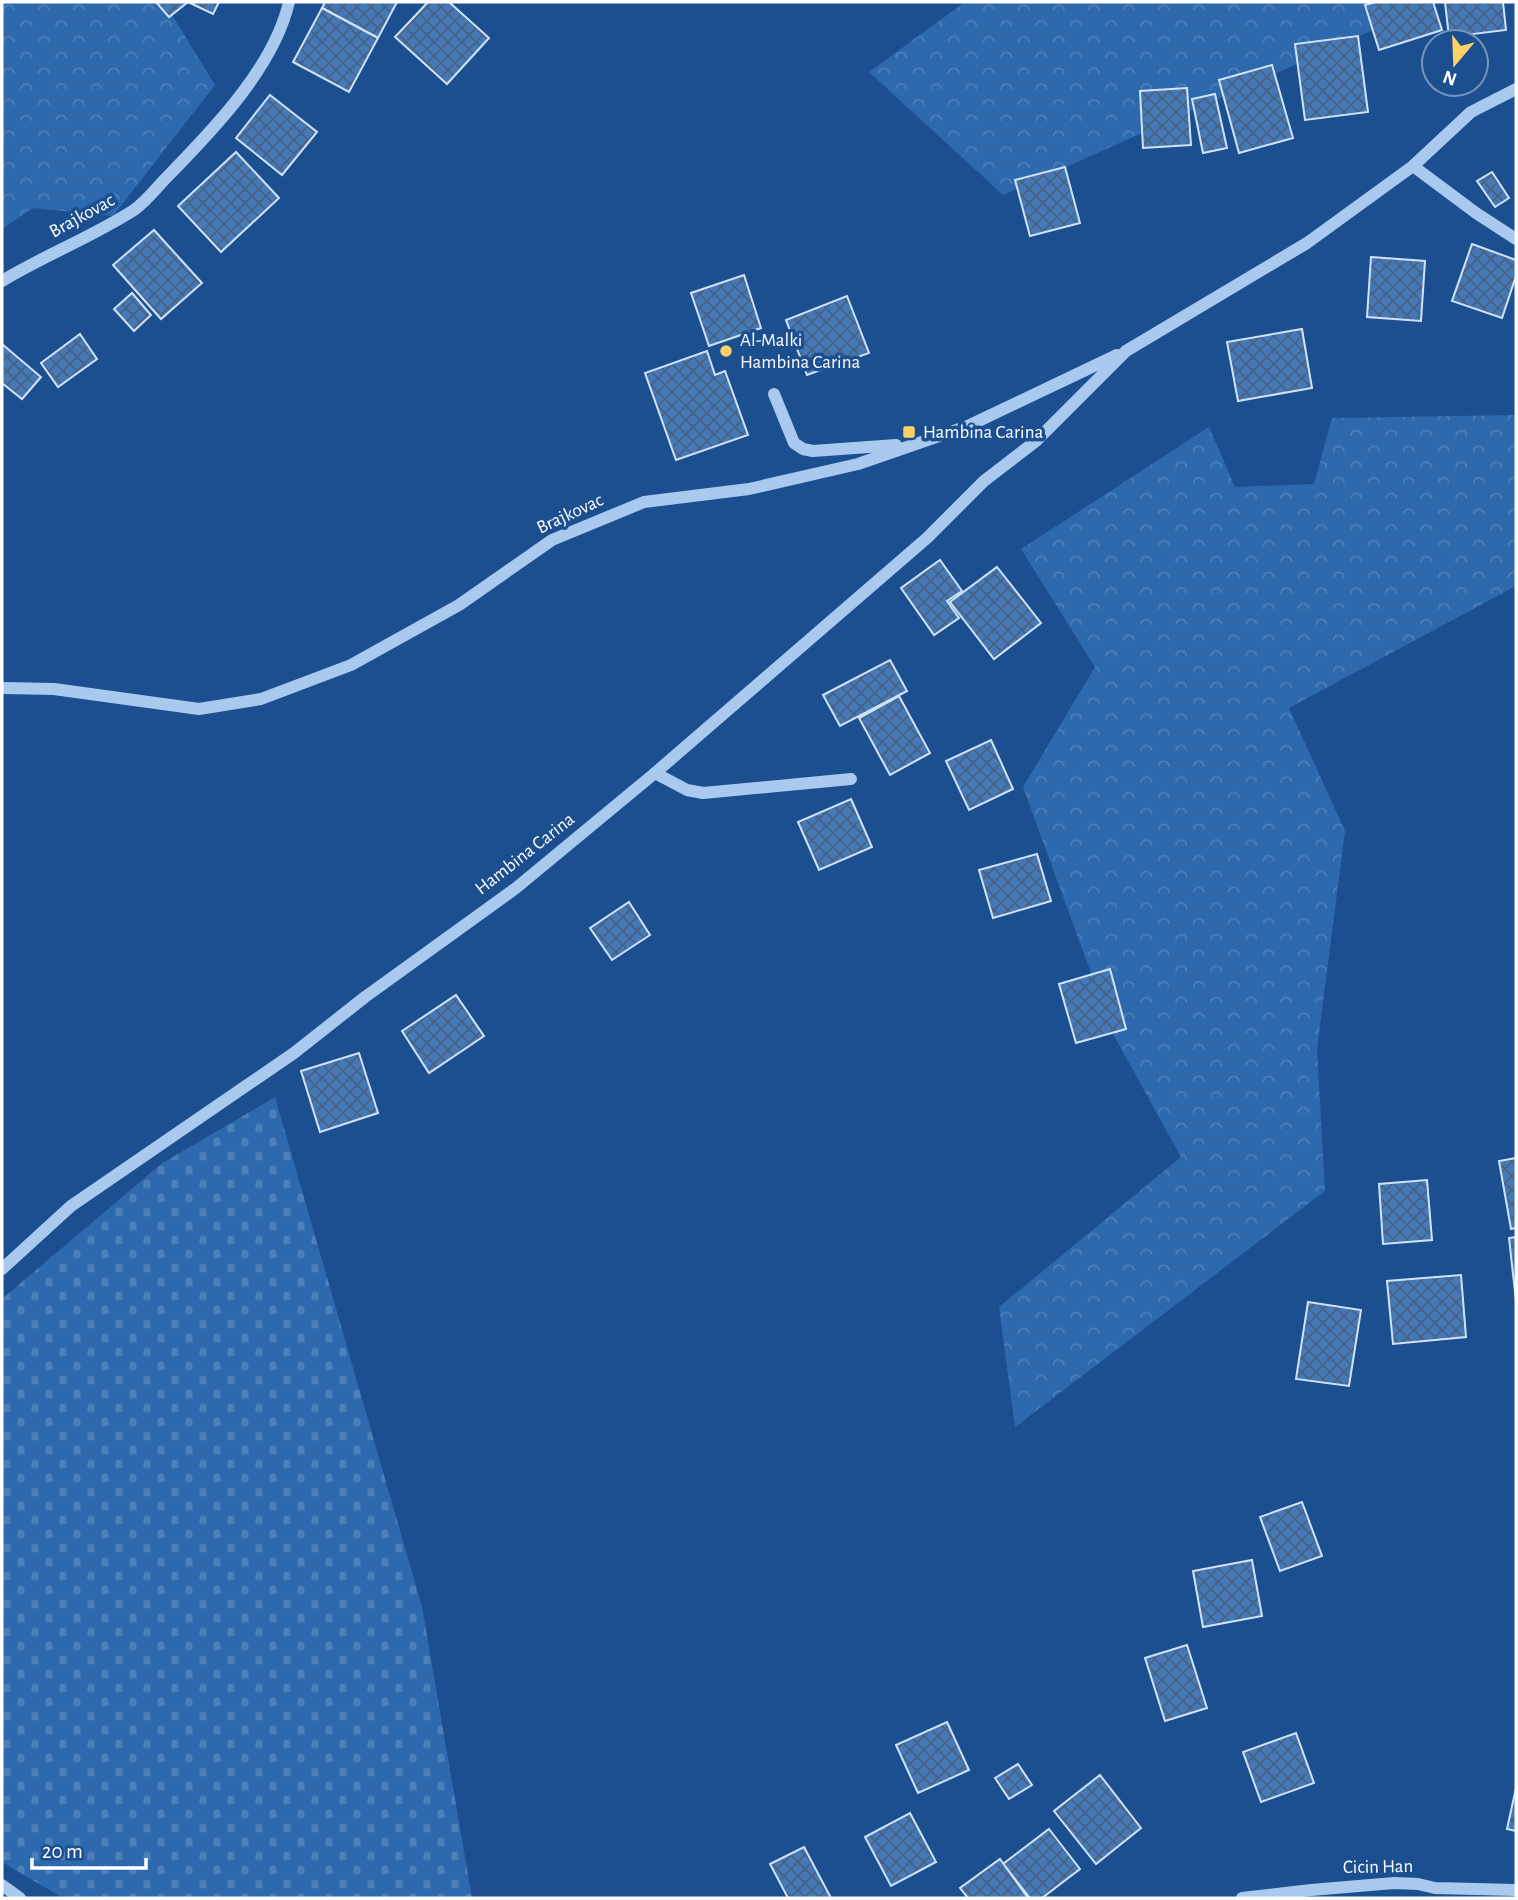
<svg xmlns="http://www.w3.org/2000/svg" width="1518" height="1900" font-family="'Alegreya Sans',sans-serif">
<style>
.forest{fill:url(#forest-crowns)}
.cemetery{fill:url(#cemetery-stones)}
.building{fill:url(#building-cross-hatch);stroke:#cfe3fa;stroke-width:2}
.lines{fill:none;stroke-linecap:round;stroke-linejoin:round}
.minor{stroke:#a9c9ee;stroke-width:12}
.poi-dot{fill:#ffd166;stroke:#1b4f8f;stroke-width:2.5}
.labels{text-anchor:middle;dominant-baseline:central;stroke-width:7;stroke-linejoin:round;paint-order:stroke}
.street-label{font-size:19px;fill:#fff;stroke:#1b4f8f}
.poi-label{font-size:19px;fill:#fff;stroke:#1b4f8f;text-anchor:start}
</style>
<defs>
<pattern id="forest-crowns" width="20" height="18" patternUnits="userSpaceOnUse" patternTransform="scale(1.75)"><rect width="20" height="18" fill="#2e69ad"/><path d="M2 6a3 3 0 1 1 6 0M12 15a3 3 0 1 1 6 0" fill="none" stroke="#4d80b9"/></pattern>
<pattern id="cemetery-stones" width="16" height="16" patternUnits="userSpaceOnUse" patternTransform="scale(1.75)"><rect width="16" height="16" fill="#2e69ad"/><path d="M2 7V4a2 2 0 0 1 4 0v3zM10 15v-3a2 2 0 0 1 4 0v3z" fill="#4d80b9"/></pattern>
<pattern id="building-cross-hatch" width="8" height="8" patternUnits="userSpaceOnUse" patternTransform="scale(1.75)"><rect width="8" height="8" fill="#4478b7"/><path d="M0 0l8 8M0 8l8-8" fill="none" stroke="#486282"/></pattern>
</defs>
<rect width="100%" height="100%" fill="#1b4f8f"/>
<g class="forest">
<path d="M2,2H164L215,85L113,216L33,208L2,229Z"/>
<path d="M965,2H1402V17L1003,195L869,72Z"/>
<path d="M1516,415V586L1289,708L1345,831L1317,1049L1325,1191L1015,1427L999,1307L1181,1157L1114,1036L1023,787L1095,667L1021,549L1209,427L1235,487L1314,484L1332,418Z"/>
</g>
<path class="cemetery" d="M275,1097L422,1607L472,1898H63L2,1862V1299L161,1164Z"/>
<g class="building">
<path d="M156,2H188L169,17Z"/>
<path d="M188,2H219L213,14Z"/>
<path d="M325,2H397L378,38L322,8Z"/>
<path d="M428,2H449L489,38L447,84L395,37Z"/>
<path d="M1375,2H1433L1442,30L1379,50L1365,5Z"/>
<path d="M1445,2H1503L1506,30L1449,37Z"/>
<path d="M322,8L378,38L349,92L293,62Z"/>
<path d="M1358,36L1368,112L1305,120L1295,44Z"/>
<path d="M1272,65L1293,138L1239,153L1219,80Z"/>
<path d="M1187,88L1191,145L1143,148L1140,91Z"/>
<path d="M1215,94L1227,148L1203,153L1192,99Z"/>
<path d="M270,95L317,132L282,175L236,138Z"/>
<path d="M236,152L279,198L221,252L178,206Z"/>
<path d="M1065,167L1080,223L1030,236L1015,180Z"/>
<path d="M1492,172L1509,198L1495,207L1477,181Z"/>
<path d="M154,230L202,283L161,319L113,265Z"/>
<path d="M1472,244L1516,260V276L1502,318L1452,301Z"/>
<path d="M1371,257L1425,261L1421,321L1367,317Z"/>
<path d="M744,275L761,328L709,346L691,293Z"/>
<path d="M132,293L151,315L134,331L114,309Z"/>
<path d="M847,296L869,353L807,375L786,320Z"/>
<path d="M1302,329L1312,388L1238,401L1227,342Z"/>
<path d="M80,334L97,359L58,387L41,363Z"/>
<path d="M2,344L41,377L22,399L2,383Z"/>
<path d="M707,351L715,375L725,371L748,435L676,460L645,373Z"/>
<path d="M940,560L962,591L947,601L959,618L934,635L901,588Z"/>
<path d="M997,567L1041,623L994,659L950,602Z"/>
<path d="M890,660L907,691L840,726L823,695Z"/>
<path d="M899,696L930,753L890,775L859,718Z"/>
<path d="M991,740L1013,789L969,810L946,761Z"/>
<path d="M851,799L872,847L819,870L798,822Z"/>
<path d="M1037,854L1051,901L993,918L979,870Z"/>
<path d="M629,902L650,935L612,960L590,928Z"/>
<path d="M1110,969L1126,1029L1076,1043L1059,984Z"/>
<path d="M456,995L484,1036L429,1073L402,1031Z"/>
<path d="M359,1053L378,1113L320,1132L301,1071Z"/>
<path d="M1516,1158V1228L1511,1229L1499,1161Z"/>
<path d="M1427,1180L1432,1240L1383,1244L1379,1184Z"/>
<path d="M1516,1237V1301L1509,1238Z"/>
<path d="M1461,1275L1466,1337L1393,1344L1387,1281Z"/>
<path d="M1308,1302L1361,1310L1349,1386L1296,1379Z"/>
<path d="M1302,1502L1322,1556L1280,1571L1260,1517Z"/>
<path d="M1252,1560L1262,1616L1203,1627L1193,1571Z"/>
<path d="M1187,1645L1207,1708L1165,1721L1145,1658Z"/>
<path d="M947,1722L969,1770L918,1793L896,1745Z"/>
<path d="M1296,1733L1314,1783L1261,1802L1243,1752Z"/>
<path d="M1018,1764L1032,1785L1009,1799L995,1778Z"/>
<path d="M1100,1775L1141,1828L1096,1864L1054,1811Z"/>
<path d="M1516,1788V1831L1507,1829Z"/>
<path d="M910,1813L936,1862L891,1886L865,1837Z"/>
<path d="M1049,1829L1080,1869L1042,1898H1030L1003,1864Z"/>
<path d="M804,1847L831,1898H788L770,1864Z"/>
<path d="M1000,1859L1028,1898H968L960,1888Z"/>
</g>
<g class="lines">
<g class="minor">
<path d="M1413,166L1476,213L1516,239"/>
<path d="M2,281C45,255 92,237 134,210C147,201 157,187 168,176C214,129 274,67 289,2"/>
<path d="M774,394L794,443L803,449L813,451L896,445"/>
<path d="M2,688L54,689L199,709L261,699L351,665L459,605L552,540L644,502L749,489L858,464L968,426L1117,355"/>
<path d="M655,773L687,790L703,793L851,779"/>
<path d="M2,1269L71,1206L294,1053L365,997L516,888L655,773L927,538L984,481L1036,441L1126,351L1307,243L1413,166L1471,112L1516,89"/>
<path d="M2,1885L20,1898"/>
<path d="M1242,1898L1311,1890L1394,1883L1418,1884L1435,1888L1516,1890"/>
</g>
</g>
<g class="poi-dot">
<circle cx="726" cy="351" r="7"/>
<rect x="902" y="425" width="14" height="14" rx="3.5"/>
</g>
<g class="labels">
<g class="street-label">
<text transform="translate(82 216) rotate(-29)">Brajkovac</text>
<text transform="translate(570 514) rotate(-25)">Brajkovac</text>
<text transform="translate(525 854) rotate(-38)">Hambina Carina</text>
<text transform="translate(1378 1867) rotate(-1)">Cicin Han</text>
</g>
<g class="poi-label">
<text x="740" y="340">Al-Malki<tspan x="740" dy="22">Hambina Carina</tspan></text>
<text x="923" y="432">Hambina Carina</text>
</g>
</g>
<rect width="1518" height="1900" fill="none" stroke="#ffffff" stroke-width="7"/>
<g transform="translate(1455 63) rotate(199)"><circle r="33" fill="#1b4f8f" stroke="#7695bc" stroke-width="2"/>
<path d="M0-5L12 26L0 18L-12 26Z" fill="#ffd166"/>
<text y="-10" font-size="19" font-weight="bold" text-anchor="middle" fill="#ffffff">N</text>
</g>
<path d="M32 1858v10h114v-10" fill="none" stroke="#ffffff" stroke-width="3.5"/>
<text x="42" y="1858" font-size="21" fill="#ffffff" stroke="#1b4f8f" stroke-width="5" paint-order="stroke">20 m</text>
</svg>
